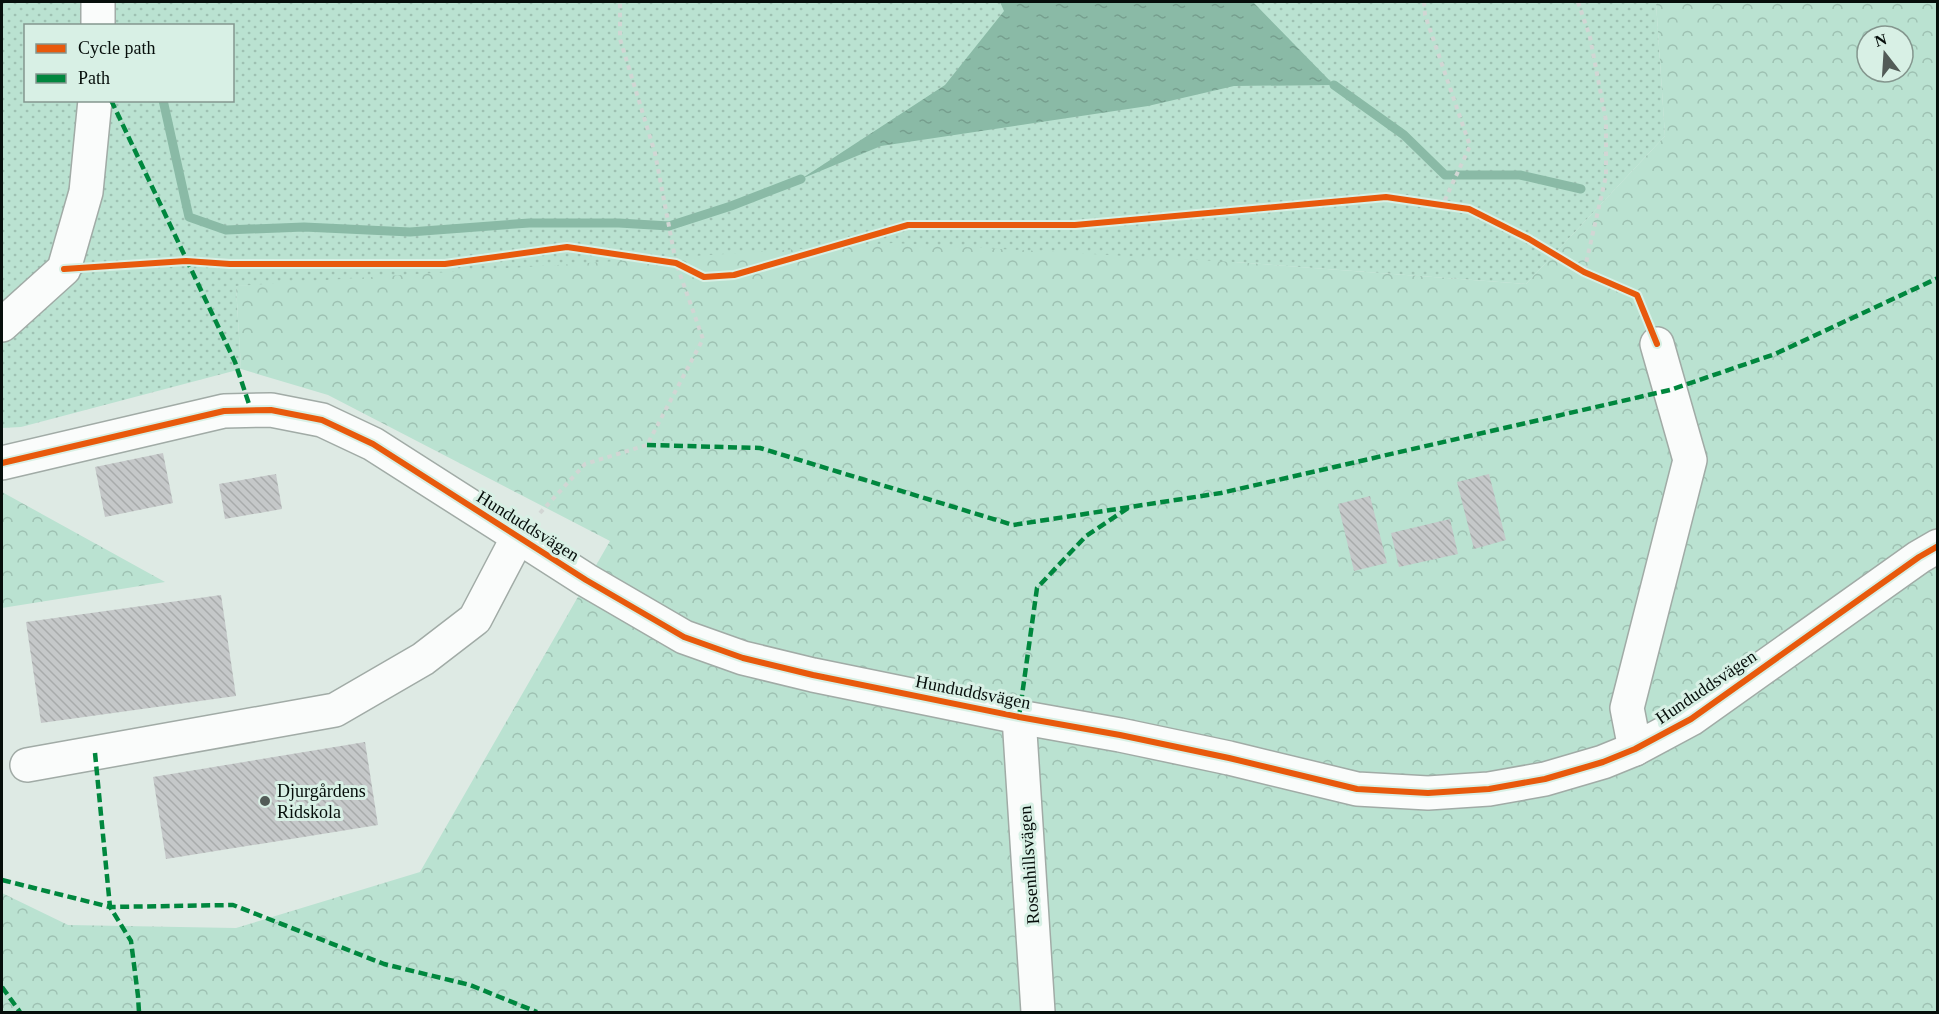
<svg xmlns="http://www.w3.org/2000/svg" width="1939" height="1014" font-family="Georgia,serif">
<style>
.grass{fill:url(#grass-dots);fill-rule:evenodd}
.forest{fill:url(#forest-crowns);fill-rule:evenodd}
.water{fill:url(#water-ripples)}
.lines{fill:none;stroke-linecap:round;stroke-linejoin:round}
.stream{stroke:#8abaa6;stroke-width:9}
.building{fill:url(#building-back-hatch)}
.minor-casing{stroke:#a1aba6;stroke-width:36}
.path{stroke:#d2d6d4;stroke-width:4;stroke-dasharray:4.5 4.5;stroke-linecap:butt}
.minor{stroke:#fafcfb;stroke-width:33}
.quiet{stroke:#00873e;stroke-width:4.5;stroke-dasharray:9 4.5;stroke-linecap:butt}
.cycleway-casing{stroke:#d8f0e5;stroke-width:10}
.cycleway{stroke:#e8590c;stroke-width:6}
.poi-dot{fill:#525b57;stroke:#d8f0e5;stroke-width:2}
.labels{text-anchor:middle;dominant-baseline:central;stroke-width:6;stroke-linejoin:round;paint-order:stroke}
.street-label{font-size:18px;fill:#060e0b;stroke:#d8f0e5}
.poi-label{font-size:18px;fill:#060e0b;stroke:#d8f0e5;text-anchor:start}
</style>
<defs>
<pattern id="grass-dots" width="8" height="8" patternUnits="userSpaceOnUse" patternTransform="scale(1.5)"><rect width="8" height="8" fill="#bae2d1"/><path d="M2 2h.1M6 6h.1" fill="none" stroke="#9ec1b2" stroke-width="1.8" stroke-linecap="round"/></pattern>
<pattern id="forest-crowns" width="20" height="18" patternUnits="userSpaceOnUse" patternTransform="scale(1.5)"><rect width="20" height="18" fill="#bae2d1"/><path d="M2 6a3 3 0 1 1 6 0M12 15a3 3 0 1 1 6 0" fill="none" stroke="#9ec1b2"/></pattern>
<pattern id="water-ripples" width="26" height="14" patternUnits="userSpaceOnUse" patternTransform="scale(1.5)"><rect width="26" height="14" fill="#8abaa6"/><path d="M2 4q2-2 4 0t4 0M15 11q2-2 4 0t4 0" fill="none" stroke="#769f8e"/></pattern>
<pattern id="building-back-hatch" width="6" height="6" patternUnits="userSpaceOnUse" patternTransform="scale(1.5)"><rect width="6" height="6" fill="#c5c8c9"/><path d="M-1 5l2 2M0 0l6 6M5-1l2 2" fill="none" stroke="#a8abab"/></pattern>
</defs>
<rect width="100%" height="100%" fill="#deeae4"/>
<path class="grass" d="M2,2H1656L1665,136L1526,284L1234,262L236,286L241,369L21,427L2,428ZM26,26H232V100H26Z"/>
<g class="forest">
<path d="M1656,2H1937V1012H2V893L68,925L236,928L420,872L610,541L328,395L241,369L236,286L893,243L1234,262L1526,284L1665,136ZM1867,36H1903V72H1867Z"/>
<path d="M2,492L165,582L2,608Z"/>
</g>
<path class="water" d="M1000,2H1253L1334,85L1234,86L1148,106L881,146L801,179L945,85L1004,11Z"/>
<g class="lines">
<g class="stream">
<path d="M1334,85L1404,135L1445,175H1520L1581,189"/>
<path d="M163,100L189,217L226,230L304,227L410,232L529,223H619L669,226L731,206L801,179"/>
</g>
</g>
<g class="building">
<path d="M163,453L173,503L105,517L95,467Z"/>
<path d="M276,474L282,509L225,519L219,484Z"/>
<path d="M1489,474L1506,540L1474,549L1457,482Z"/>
<path d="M1370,496L1387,563L1354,571L1338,504Z"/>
<path d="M1450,519L1458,554L1399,567L1391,533Z"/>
<path d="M221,595L236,696L41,723L26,622Z"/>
<path d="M365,742L378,825L166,859L153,777Z"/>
</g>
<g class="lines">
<defs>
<g id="minor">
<path d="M98,26V2"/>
<path d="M2,325L64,269L86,192L95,100"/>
<path d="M2,463L224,411L271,410L322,420L373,444L586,580L684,637L743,658L813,675L1019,717L1120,735L1229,758L1357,789L1428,793L1489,789L1545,779L1603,762L1635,749L1691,719L1919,557L1938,546"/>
<path d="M1019,717L1038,1012"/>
<path d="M1635,749L1627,708L1690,460L1657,344"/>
<path d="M27,765L335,710L423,659L475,619L518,537"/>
</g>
</defs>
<use href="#minor" class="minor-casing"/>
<g class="path">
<path d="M1424,2L1425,15L1470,146L1442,206"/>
<path d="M1578,2L1590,37L1606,121V176L1584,272"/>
<path d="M540,513L585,464L647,445L703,339L676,263L655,153L620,39V2"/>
</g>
<use href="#minor" class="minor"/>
<g class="quiet">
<path d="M111,100L235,362L251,410"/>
<path d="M647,445L760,448L1013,525L1221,493L1670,390L1775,354L1938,278"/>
<path d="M1019,717L1037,588L1086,536L1128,508"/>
<path d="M95,753L110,907L131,941L138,996L139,1012"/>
<path d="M2,880L110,907L233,905L384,964L470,985L537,1012"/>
<path d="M2,987L20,1012"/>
</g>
<defs>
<g id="cycleway">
<path d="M64,269L186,261L230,264H445L567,247L676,263L704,277L734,275L908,225H1075L1386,197L1469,209L1529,239L1584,272L1637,295L1657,344"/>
<path d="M2,463L224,411L271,410L322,420L373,444L586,580L684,637L743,658L813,675L1019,717L1120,735L1229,758L1357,789L1428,793L1489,789L1545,779L1603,762L1635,749L1691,719L1919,557L1938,546"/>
</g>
</defs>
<use href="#cycleway" class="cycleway-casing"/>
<use href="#cycleway" class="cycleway"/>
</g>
<circle class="poi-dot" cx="265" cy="801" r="6"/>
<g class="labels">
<g class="street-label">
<text transform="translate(528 526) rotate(32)">Hunduddsvägen</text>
<text transform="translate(1706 687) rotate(-34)">Hunduddsvägen</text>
<text transform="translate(973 692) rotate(11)">Hunduddsvägen</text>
<text transform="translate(1029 865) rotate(-94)">Rosenhillsvägen</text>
</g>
<g class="poi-label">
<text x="277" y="791">Djurgårdens<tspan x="277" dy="21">Ridskola</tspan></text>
</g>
</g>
<rect width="1939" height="1014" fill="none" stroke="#060e0b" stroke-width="6"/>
<rect x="24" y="24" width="210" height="78" fill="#d8f0e5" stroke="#84968e" stroke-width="1.5"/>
<rect x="36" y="44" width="30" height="9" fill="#e8590c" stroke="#84968e" stroke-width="1.5"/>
<text x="78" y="54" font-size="18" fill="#060e0b">Cycle path</text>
<rect x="36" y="74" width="30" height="9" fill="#00873e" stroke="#84968e" stroke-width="1.5"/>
<text x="78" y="84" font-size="18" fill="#060e0b">Path</text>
<g transform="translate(1885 54) rotate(343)"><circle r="28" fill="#d8f0e5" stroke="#84968e" stroke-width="1.5"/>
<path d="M0-4.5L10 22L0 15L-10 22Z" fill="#525b57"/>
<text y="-9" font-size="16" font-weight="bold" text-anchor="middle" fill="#060e0b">N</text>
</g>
</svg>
